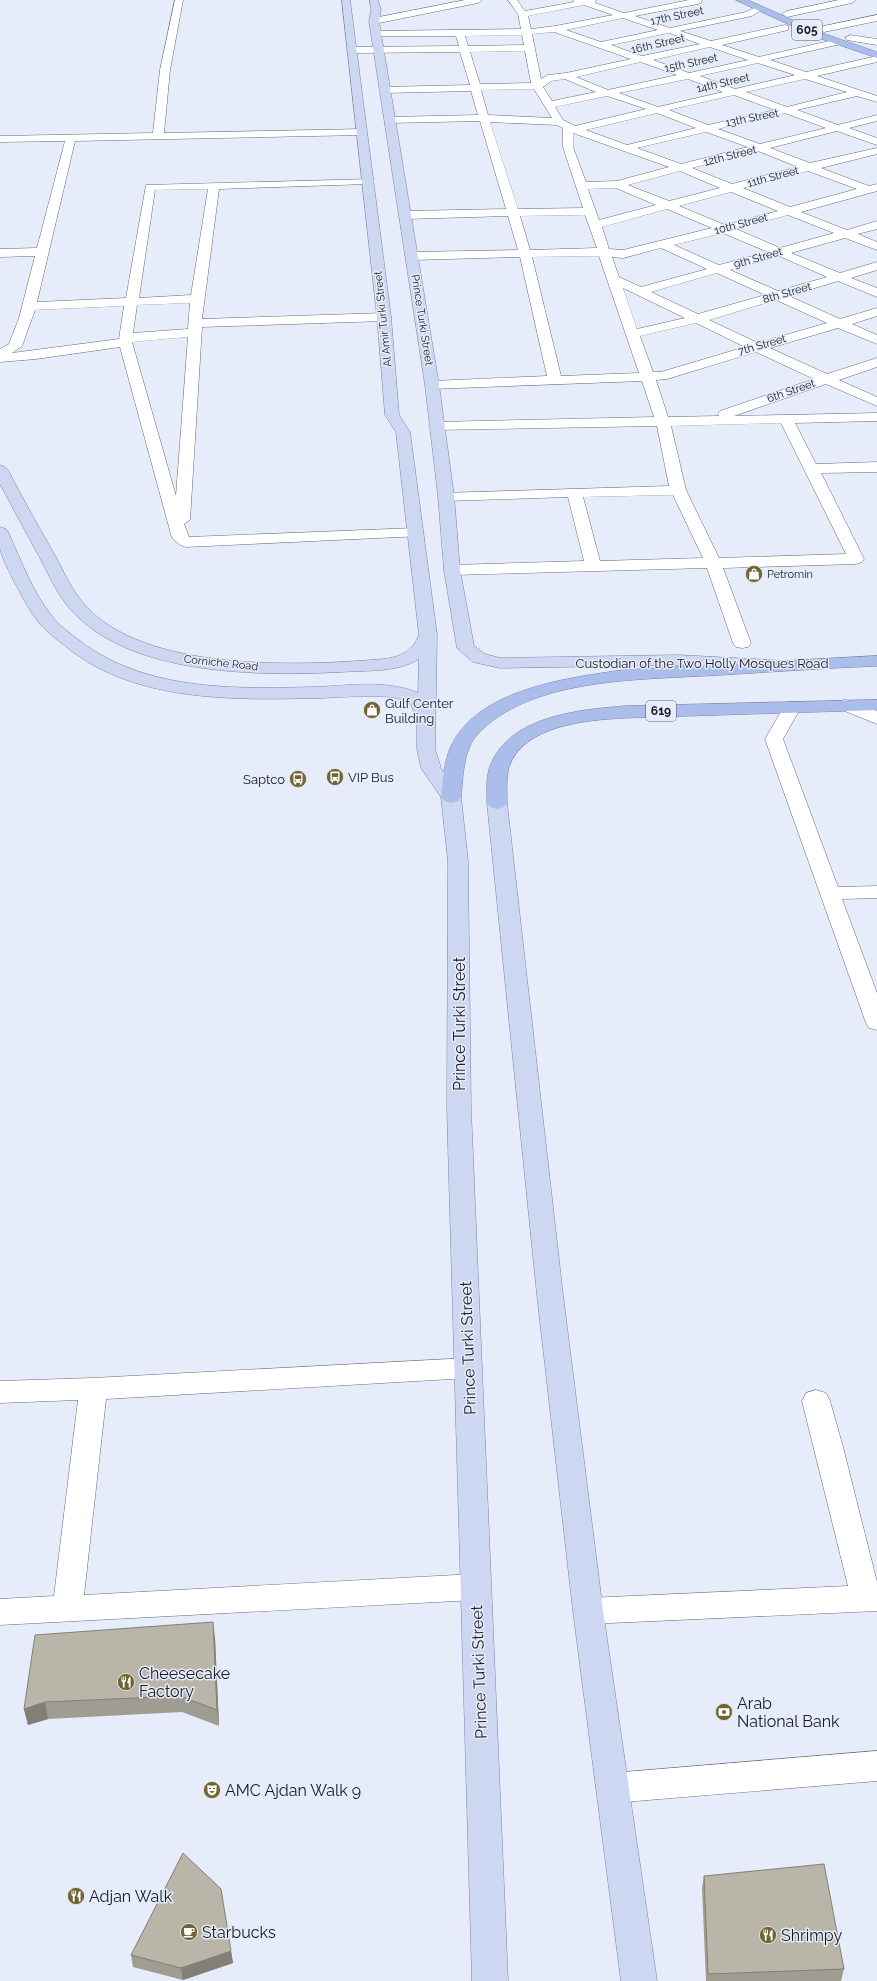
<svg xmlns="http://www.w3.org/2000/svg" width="877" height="1981" font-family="Raleway,sans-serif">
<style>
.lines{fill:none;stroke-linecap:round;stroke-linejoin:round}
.minor-casing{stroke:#656975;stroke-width:1}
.major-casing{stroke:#7884a3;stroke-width:1}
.highway-casing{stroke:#7884a3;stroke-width:1}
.minor{fill:#fff;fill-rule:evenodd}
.major{fill:#cdd7f2;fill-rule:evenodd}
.highway{fill:#abbdea;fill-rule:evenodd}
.wall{fill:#9f9d91}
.shaded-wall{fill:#827f76}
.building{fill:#b9b6a9;stroke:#827f76}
.labels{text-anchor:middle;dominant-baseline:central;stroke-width:3;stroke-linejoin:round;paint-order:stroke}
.far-street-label{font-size:11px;fill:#181a1f;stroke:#e6ecf9}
.far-poi-label{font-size:11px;fill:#181a1f;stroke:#e6ecf9;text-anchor:start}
.shield{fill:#e6ecf9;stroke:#565960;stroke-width:1}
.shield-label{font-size:12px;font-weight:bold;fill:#181a1f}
.street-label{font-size:13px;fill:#181a1f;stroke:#e6ecf9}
.poi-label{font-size:13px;fill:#181a1f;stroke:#e6ecf9;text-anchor:start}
.near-street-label{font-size:16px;fill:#181a1f;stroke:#e6ecf9}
.near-poi-label{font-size:16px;fill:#181a1f;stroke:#e6ecf9;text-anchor:start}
</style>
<rect width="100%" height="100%" fill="#e6ecf9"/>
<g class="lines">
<defs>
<g id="minor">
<path d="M175,0H183L170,70L164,133L362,129L367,132L362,135L75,141L37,302L126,298L146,185L372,179L374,181L372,183L368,184L219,189L202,319L384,313L389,314L391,317L389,320L384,321L202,327L190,520L184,524L189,537L415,528L421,530L423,533L421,536L186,547L180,545L172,538L120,347L36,359L0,362V349L9,344L19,318L35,256L0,257V249L37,248L65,141L0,142V136L153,133L160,70ZM208,189L191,295L139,298L155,190ZM190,303L188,329L133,333L137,305ZM124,306L119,339L12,353L22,346L35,310ZM188,337L176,496L132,342Z"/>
<path d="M465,0H482L478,3L374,24L369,21L374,18Z"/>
<path d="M508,0H517L525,11L574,2L573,0H596L595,3L624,13L689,0H702L701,3L698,4L635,16L670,28L746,12L758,6L763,9L752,16L680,31L711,41L785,25L788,26V30L722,45L759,57L838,39L841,40L843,42L841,44L770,60L806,72L877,56V62L817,76L877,96V102L857,96L797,110L838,125L877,115V121L849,128L877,138V145L837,131L770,148L810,163L877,148V154L821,168L869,186L877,184V191L801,212L847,230L877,221V229L858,234L877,242V250L845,238L791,253L840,273L877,262V270L851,278L877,288V297L838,281L789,296L840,319L877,308V316L852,324L877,335V344L838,328L770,348L827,374L877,358V367L839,380L877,397V406L826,384L734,416L877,413V421L795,423L816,464L877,462V472L821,473L864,559L862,562L856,564L723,568L751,643L748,647L742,648L736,647L733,643L707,568L452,575L446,573L444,570L446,567L452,565L584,561L568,497L446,501L441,499L438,496L441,493L669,486L657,426L436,430L431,429L429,426L431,423L436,422L654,417L642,381L432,389L427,388L425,385L427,382L432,381L547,376L520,257L412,260L406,256L412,252L518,250L508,216L406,219L400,215L406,211L506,209L480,121L389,123L384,120L389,117L478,115L471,91L384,93L379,90L384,87L470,85L460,52L352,53L347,50L352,47L459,46L456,36H373V32L376,31L521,29L518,14ZM584,5L613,15L555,26L531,29L528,16ZM623,18L658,30L601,42L566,30ZM554,32L631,59L566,73L548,75L541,79L532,34ZM669,33L700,44L642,56L611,45ZM522,35L524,45L468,46L465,36ZM710,47L748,60L689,73L653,60ZM525,51L531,83L480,84L470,52ZM641,62L677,75L608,90L576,77ZM758,63L795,75L735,89L700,76ZM565,79L596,92L552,101L543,87L551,81ZM688,79L723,92L658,107L619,93ZM805,79L847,92L787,107L746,92ZM534,89L552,118L488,115L481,90ZM734,95L775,110L708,125L669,110ZM607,96L646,109L575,126L563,120L555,107ZM657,113L696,128L627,145L586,130ZM785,113L826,128L760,144L718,129ZM490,122L557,125L563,128V147L583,208L518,209ZM706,132L748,147L681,164L637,148ZM573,133L669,167L617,181L586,182L573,147ZM758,151L798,167L732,184L692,168ZM680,171L720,188L669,201L628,185ZM808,171L857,189L790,207L743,188ZM616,188L656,205L599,220L588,189ZM731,192L778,211L725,225L679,206ZM667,209L712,228L623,250L609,249L602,227ZM585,215L597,248L530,250L520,216ZM788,215L834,233L780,248L736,229ZM723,233L768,252L719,265L674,245ZM661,248L707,269L641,287L619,277L612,257L623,258ZM599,256L639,373L561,376L532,257ZM779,256L827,277L778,291L730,270ZM717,273L765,295L698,314L651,292ZM623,288L685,318L637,329ZM776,300L827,323L758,343L709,320ZM696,323L745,347L661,372H653L640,336ZM756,352L814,379L720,411L718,414L719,416L668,417L656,380L667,379ZM781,423L846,554L719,558L686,490L671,426ZM673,495L703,558L600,561L583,497Z"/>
<path d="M839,0H856L852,3L787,17L782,14L787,11Z"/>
<path d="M877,15V21L824,32L819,29L824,26Z"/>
<path d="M850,35L877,39V45L847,40L845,38Z"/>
<path d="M846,700L877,711V724L840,709L837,705L840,701Z"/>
<path d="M792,702L798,703L801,707L783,739L838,887L877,886V898L842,899L877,993V1030L869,1028L866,1023L765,739L786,703Z"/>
<path d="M469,1358L479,1361L482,1368L479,1375L469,1378L106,1399L84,1595L475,1574L486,1578L490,1587L486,1596L475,1600L0,1625V1599L54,1596L78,1400L0,1403V1381L93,1378Z"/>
<path d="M816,1390L826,1393L830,1401L843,1447L877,1582V1611L588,1624L577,1620L573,1611L577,1602L588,1598L848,1586L802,1401L806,1393Z"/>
<path d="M877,1751V1781L612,1803L601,1799L596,1788L601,1777L612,1773Z"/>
</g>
<g id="major">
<path d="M342,0H350L391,317L399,415L410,432L437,635L435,749L441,768L461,797L468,861L471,1109L508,1981H472L447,1109L448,861L441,797L421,768L417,749V721L411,704L404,700L391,697C368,695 345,697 322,698C238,700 138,703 69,649C47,632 38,625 24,600C18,588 2,561 0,548C0,542 0,534 0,527L6,529L8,532C21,560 32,591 51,615C59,626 70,633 80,641C146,691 234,689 313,687C347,686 386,679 418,693L419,659C396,673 367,670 342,672C263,676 139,676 78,617C61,602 52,581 42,562C28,536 14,510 0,484V465L5,467L8,470C23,499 39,528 56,557C64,573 72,590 84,604C144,673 300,666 384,659C400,657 413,651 419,635L396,432L385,415L377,317Z"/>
<path d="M370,0H378L381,10L379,21L439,385L454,496L460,570L474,646L485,654L500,658L678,655L773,660L779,661L782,665L779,669L773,670L678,665L500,668L473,662L457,648L444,570L438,496L425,385L369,21L371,10Z"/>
<path d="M497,797L504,799L507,803L563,1295L603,1611L657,1981H621L573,1611L537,1295L487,803L490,799Z"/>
</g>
<g id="highway">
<path d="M736,0H748L822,33L877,52V58L816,37Z"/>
<path d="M877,656V666C825,668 772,672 720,675C646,680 529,676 476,736C463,752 463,778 461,797L458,801L451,803L444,801L441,797C443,780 444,762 451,746C478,689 567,678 623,670Z"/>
<path d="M877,700V710L624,718C588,720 523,725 509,767C506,778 507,791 507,803L504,807L497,809L490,807L487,803C487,791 486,777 490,766C509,716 578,710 624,706Z"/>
</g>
</defs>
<use href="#minor" class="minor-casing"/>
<use href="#major" class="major-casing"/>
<use href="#highway" class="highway-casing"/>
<use href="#minor" class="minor"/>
<use href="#major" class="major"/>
<use href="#highway" class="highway"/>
</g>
<g class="wall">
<path d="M215,1638L219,1726L182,1712L48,1719L28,1725L24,1709Z"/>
<path d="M704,1876L844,1969L841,1981H706L702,1888Z"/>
<path d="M231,1951L233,1963L183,1980L133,1967L131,1955Z"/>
</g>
<g class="shaded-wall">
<path d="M213,1622L215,1638L219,1726L217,1710Z"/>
<path d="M45,1702L48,1719L28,1725L24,1709Z"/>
<path d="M231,1951L233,1963L183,1980L181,1968Z"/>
</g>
<g class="building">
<path d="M213,1622L217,1710L180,1696L45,1702L24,1709L35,1635Z"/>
<path d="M183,1853L221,1889L231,1951L181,1968L131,1955Z"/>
<path d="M824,1864L844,1969L708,1974L704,1876Z"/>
</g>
<defs>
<symbol id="shop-disc" viewBox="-11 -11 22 22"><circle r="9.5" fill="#726532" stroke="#e6ecf9"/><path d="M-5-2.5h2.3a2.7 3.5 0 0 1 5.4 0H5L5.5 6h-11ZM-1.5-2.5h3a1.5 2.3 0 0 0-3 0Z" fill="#fff"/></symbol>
<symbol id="bus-disc" viewBox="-11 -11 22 22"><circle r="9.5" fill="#726532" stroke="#e6ecf9"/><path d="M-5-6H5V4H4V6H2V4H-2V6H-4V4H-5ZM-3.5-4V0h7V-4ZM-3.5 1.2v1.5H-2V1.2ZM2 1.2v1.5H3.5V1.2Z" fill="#fff"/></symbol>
<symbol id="restaurant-disc" viewBox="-11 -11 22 22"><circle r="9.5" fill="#726532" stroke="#e6ecf9"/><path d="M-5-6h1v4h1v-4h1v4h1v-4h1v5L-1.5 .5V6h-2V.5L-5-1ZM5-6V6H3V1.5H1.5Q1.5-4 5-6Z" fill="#fff"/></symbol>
<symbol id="bank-disc" viewBox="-11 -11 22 22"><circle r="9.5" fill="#726532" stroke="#e6ecf9"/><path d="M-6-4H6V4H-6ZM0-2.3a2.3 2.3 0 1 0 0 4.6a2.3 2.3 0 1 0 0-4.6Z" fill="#fff"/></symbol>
<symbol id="theatre-disc" viewBox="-11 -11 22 22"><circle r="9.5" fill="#726532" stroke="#e6ecf9"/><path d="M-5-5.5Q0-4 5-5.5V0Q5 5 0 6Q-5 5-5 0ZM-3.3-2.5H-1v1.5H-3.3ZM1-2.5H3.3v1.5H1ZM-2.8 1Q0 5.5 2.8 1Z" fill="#fff"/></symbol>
<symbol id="cafe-disc" viewBox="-11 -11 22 22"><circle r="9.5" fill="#726532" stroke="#e6ecf9"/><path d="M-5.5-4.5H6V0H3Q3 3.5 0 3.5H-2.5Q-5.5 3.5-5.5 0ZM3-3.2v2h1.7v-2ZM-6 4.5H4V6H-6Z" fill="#fff"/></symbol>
</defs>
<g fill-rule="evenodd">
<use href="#shop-disc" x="744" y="564" width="20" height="20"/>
<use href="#shop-disc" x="362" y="700" width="20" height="20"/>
<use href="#bus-disc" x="325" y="767" width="20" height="20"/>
<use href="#bus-disc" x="288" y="769" width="20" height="20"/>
<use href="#restaurant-disc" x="116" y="1672" width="20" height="20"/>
<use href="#bank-disc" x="714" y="1702" width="20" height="20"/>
<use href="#theatre-disc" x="202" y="1780" width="20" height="20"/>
<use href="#restaurant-disc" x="66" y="1886" width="20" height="20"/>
<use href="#cafe-disc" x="179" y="1922" width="20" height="20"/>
<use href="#restaurant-disc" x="758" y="1925" width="20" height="20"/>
</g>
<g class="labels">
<g class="far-street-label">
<text transform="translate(677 16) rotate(-12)">17th Street</text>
<text transform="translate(658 44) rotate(-13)">16th Street</text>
<text transform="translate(691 63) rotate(-12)">15th Street</text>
<text transform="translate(723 83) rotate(-13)">14th Street</text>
<text transform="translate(752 118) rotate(-11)">13th Street</text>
<text transform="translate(730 156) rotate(-14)">12th Street</text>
<text transform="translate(773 177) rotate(-15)">11th Street</text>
<text transform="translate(741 224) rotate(-15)">10th Street</text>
<text transform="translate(758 258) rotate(-16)">9th Street</text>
<text transform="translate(787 293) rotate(-16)">8th Street</text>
<text transform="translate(383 319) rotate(-96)">Al Amir Turki Street</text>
<text transform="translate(422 320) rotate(81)">Prince Turki Street</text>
<text transform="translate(762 345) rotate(-16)">7th Street</text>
<text transform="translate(791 391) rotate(-19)">6th Street</text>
<text transform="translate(221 663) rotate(6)">Corniche Road</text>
</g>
<g class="far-poi-label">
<text x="767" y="574">Petromin</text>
</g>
<g class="shield">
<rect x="792" y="20" width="30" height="20" rx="3"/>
<rect x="646" y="701" width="30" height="20" rx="3"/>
</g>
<g class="shield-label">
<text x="807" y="30">605</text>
<text x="661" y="711">619</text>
</g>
<g class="street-label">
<text x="702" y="663">Custodian of the Two Holly Mosques Road</text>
</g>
<g class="poi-label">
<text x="385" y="703">Gulf Center<tspan x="385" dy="15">Building</tspan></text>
<text x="348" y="777">VIP Bus</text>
<text x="285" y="779" text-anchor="end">Saptco</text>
</g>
<g class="near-street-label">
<text transform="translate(459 1024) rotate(-90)">Prince Turki Street</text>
<text transform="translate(468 1348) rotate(-92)">Prince Turki Street</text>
<text transform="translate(479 1672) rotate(-92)">Prince Turki Street</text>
</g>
<g class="near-poi-label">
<text x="139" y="1673">Cheesecake<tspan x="139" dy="18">Factory</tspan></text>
<text x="737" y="1703">Arab<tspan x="737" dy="18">National Bank</tspan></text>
<text x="225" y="1790">AMC Ajdan Walk 9</text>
<text x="89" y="1896">Adjan Walk</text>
<text x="202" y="1932">Starbucks</text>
<text x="781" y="1935">Shrimpy</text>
</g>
</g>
</svg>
